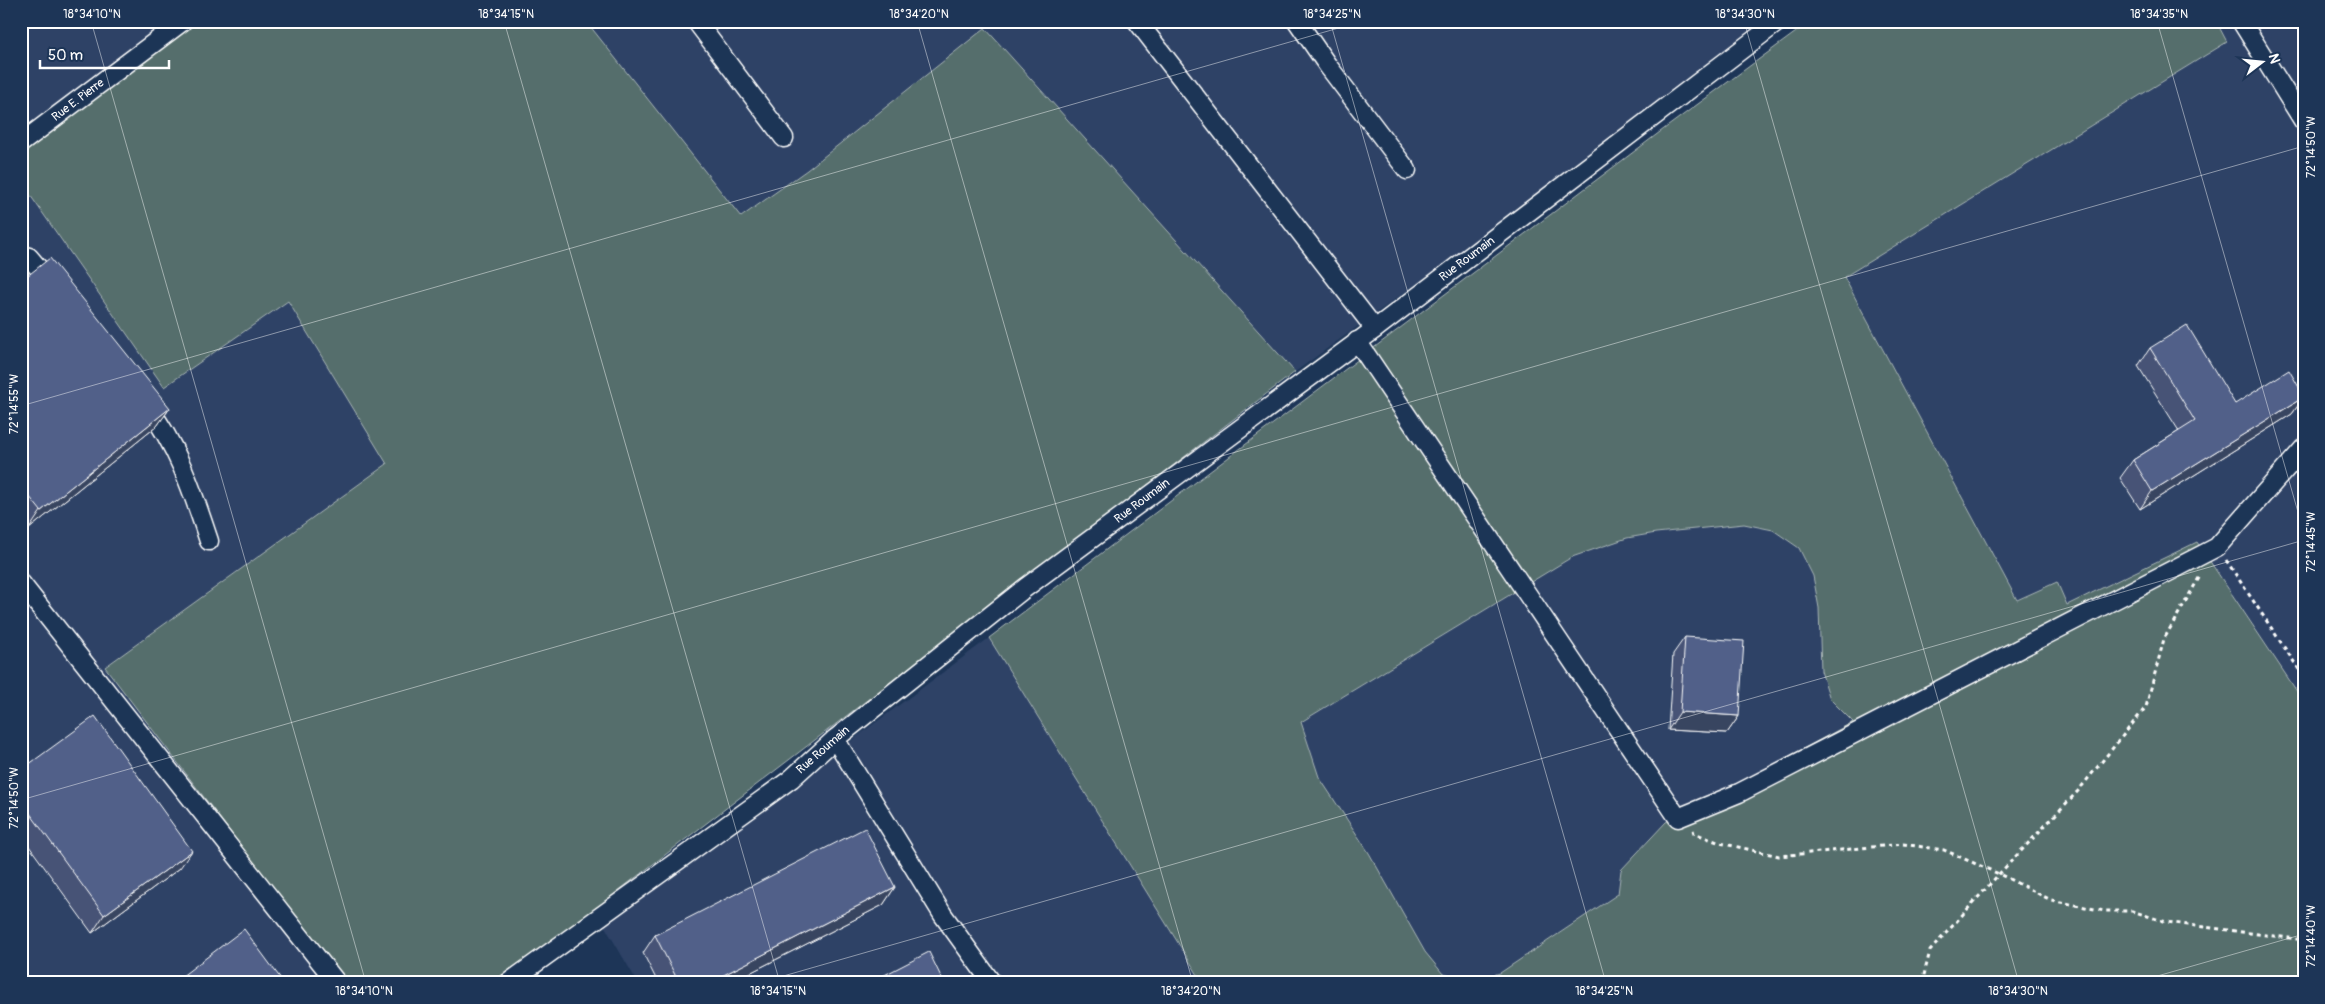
<svg xmlns="http://www.w3.org/2000/svg" width="2325" height="1004" font-family="Pangolin,sans-serif">
<style>
.built{fill:#2d4266}
.green{fill:#546e6c;stroke:#aab6b6;fill-rule:evenodd}
.lines{fill:none;stroke-linecap:round;stroke-linejoin:round}
.minor-casing{stroke:#fff;stroke-width:21}
.path{stroke:#fff;stroke-width:3;stroke-dasharray:4 4;stroke-linecap:butt}
.minor{stroke:#1d3557;stroke-width:18}
.wall{fill:#465376;stroke:#fff}
.shaded-wall{fill:#394460;stroke:#fff}
.building{fill:#516189;stroke:#fff}
.ticks{fill:none;stroke:#fff;stroke-width:1;stroke-opacity:0.45}
.labels{text-anchor:middle;dominant-baseline:central;stroke-width:4;stroke-linejoin:round;paint-order:stroke}
.street-label{font-size:12px;fill:#fff;stroke:#1d3557}
.neatline{fill:none;stroke:#fff;stroke-width:2}
.ticks-label{font-size:12px;text-anchor:middle;fill:#fff}
</style>
<rect width="100%" height="100%" fill="#1d3557"/>
<filter id="ink" filterUnits="userSpaceOnUse"><feTurbulence type="fractalNoise" baseFrequency=".02" numOctaves="2"/><feDisplacementMap in="SourceGraphic" scale="10" xChannelSelector="R" yChannelSelector="G"/><feConvolveMatrix kernelMatrix="1 2 1 2 8 2 1 2 1" color-interpolation-filters="sRGB"/></filter>
<g filter="url(#ink)">
<g class="built">
<path d="M21,21H195L21,152Z"/>
<path d="M586,21H1774L1643,119L1295,372L985,28L807,170L740,217Z"/>
<path d="M2216,21H2304V702L2197,542L2067,605L2057,582L2017,600L1844,276L2227,42Z"/>
<path d="M21,182L164,386L288,301L388,464L106,667L345,983H21Z"/>
<path d="M1744,524L1773,530L1799,548L1813,576L1819,608L1821,671L1830,699L1853,721L1666,822L1621,870L1618,894L1500,973L1473,981L1443,974L1425,952L1369,853L1319,777L1301,722L1572,557L1627,538L1656,533Z"/>
<path d="M989,638L1203,983H638L604,925Z"/>
</g>
<g class="green">
<path d="M195,21H586L741,217L807,170L985,28L1295,372L498,983H345L105,667L387,464L288,301L164,387L21,182V152Z"/>
<path d="M1811,21H2216L2227,42L1844,277L2017,600L2057,582L2067,605L2197,542L2304,702V983H1203L989,638L1664,129ZM1744,524L1773,530L1799,548L1813,576L1819,608L1821,671L1830,699L1853,722L1666,822L1621,870L1618,894L1500,973L1473,981L1443,974L1425,952L1369,853L1319,777L1301,722L1572,557L1627,538L1656,533Z"/>
</g>
<g class="lines">
<defs>
<g id="minor">
<path d="M696,21L784,138"/>
<path d="M1137,21L1375,329"/>
<path d="M1297,21L1328,66L1407,170"/>
<path d="M2241,21L2304,122"/>
<path d="M21,143L183,21"/>
<path d="M21,255L29,257L53,285"/>
<path d="M1357,341L1678,818L1739,793L2217,547L2304,448"/>
<path d="M146,404C179,449 192,490 209,541"/>
<path d="M21,583L337,983"/>
<path d="M835,739L943,915L992,983"/>
<path d="M508,983L791,779L835,739L1025,588L1375,329L1779,21"/>
</g>
</defs>
<use href="#minor" class="minor-casing"/>
<g class="path">
<path d="M2226,560L2304,677"/>
<path d="M1693,830L1694,833L1720,843L1779,856L1903,844L1944,850L1999,874L2051,900L2104,911H2132L2166,922L2304,940"/>
<path d="M1922,983L1930,951L1999,874L2078,791L2146,707L2164,639L2200,576"/>
</g>
<use href="#minor" class="minor"/>
</g>
<g class="wall">
<path d="M21,281L170,408L157,426L29,529L21,519Z"/>
<path d="M2150,348L2235,404L2304,396V397L2292,414L2140,509L2120,478L2133,460L2179,431L2138,366Z"/>
<path d="M1685,637L1739,716L1727,733L1668,730L1673,654Z"/>
<path d="M21,770L180,868L92,933L21,835Z"/>
<path d="M895,887L883,905L730,983H658L643,953L655,935Z"/>
</g>
<g class="shaded-wall">
<path d="M2304,397L2292,414L2140,509L2152,491Z"/>
<path d="M170,408L157,426L29,529L41,511Z"/>
<path d="M1680,712L1739,716L1727,733L1668,730Z"/>
<path d="M192,851L180,868L92,933L104,915Z"/>
<path d="M895,887L883,905L730,983H708Z"/>
</g>
<g class="building">
<path d="M50,258L170,408L41,511L21,486V281Z"/>
<path d="M2187,325L2235,404L2289,370L2304,396V397L2152,491L2133,460L2195,421L2150,348Z"/>
<path d="M1685,637L1744,641L1739,716L1680,712Z"/>
<path d="M95,716L192,851L104,915L21,801V770Z"/>
<path d="M865,828L895,887L708,983H679L655,935Z"/>
<path d="M244,929L284,983H173Z"/>
<path d="M929,952L944,983H869Z"/>
</g>
</g>
<path class="ticks" d="M91,21L366,983M504,21L780,983M917,21L1193,983M1330,21L1606,983M1744,21L2019,983M2157,21L2304,533M21,406L1363,21M21,800L2304,146M759,983L2304,540M2133,983L2304,934"/>
<g class="labels">
<g class="street-label">
<text transform="translate(78 100) rotate(-37)">Rue E. Pierre</text>
<text transform="translate(1467 259) rotate(-37)">Rue Roumain</text>
<text transform="translate(1142 501) rotate(-37)">Rue Roumain</text>
<text transform="translate(823 750) rotate(-41)">Rue Roumain</text>
</g>
</g>
<rect width="2325" height="1004" fill="none" stroke="#1d3557" stroke-width="55"/>
<g transform="translate(2262 62) rotate(74)" stroke="#1d3557" stroke-width="4" paint-order="stroke">
<path d="M0-4L9 19L0 12L-9 19Z" fill="#ffffff"/>
<text y="-8" font-size="14" font-weight="bold" text-anchor="middle" fill="#ffffff">N</text>
</g>
<path d="M40 60v8h129v-8" fill="none" stroke="#ffffff" stroke-width="2.5"/>
<text x="48" y="60" font-size="15" fill="#ffffff" stroke="#1d3557" stroke-width="4" paint-order="stroke">50 m</text>
<rect x="28" y="28" width="2270" height="948" class="neatline"/>
<g class="ticks-label">
<text x="92" y="18">18°34'10"N</text>
<text x="506" y="18">18°34'15"N</text>
<text x="919" y="18">18°34'20"N</text>
<text x="1332" y="18">18°34'25"N</text>
<text x="1745" y="18">18°34'30"N</text>
<text x="2159" y="18">18°34'35"N</text>
<text transform="translate(2311 147) rotate(-90)" y="4">72°14'50"W</text>
<text transform="translate(14 404) rotate(-90)" y="4">72°14'55"W</text>
<text transform="translate(2311 542) rotate(-90)" y="4">72°14'45"W</text>
<text transform="translate(14 798) rotate(-90)" y="4">72°14'50"W</text>
<text transform="translate(2311 936) rotate(-90)" y="4">72°14'40"W</text>
<text x="364" y="995">18°34'10"N</text>
<text x="778" y="995">18°34'15"N</text>
<text x="1191" y="995">18°34'20"N</text>
<text x="1604" y="995">18°34'25"N</text>
<text x="2018" y="995">18°34'30"N</text>
</g>
</svg>
